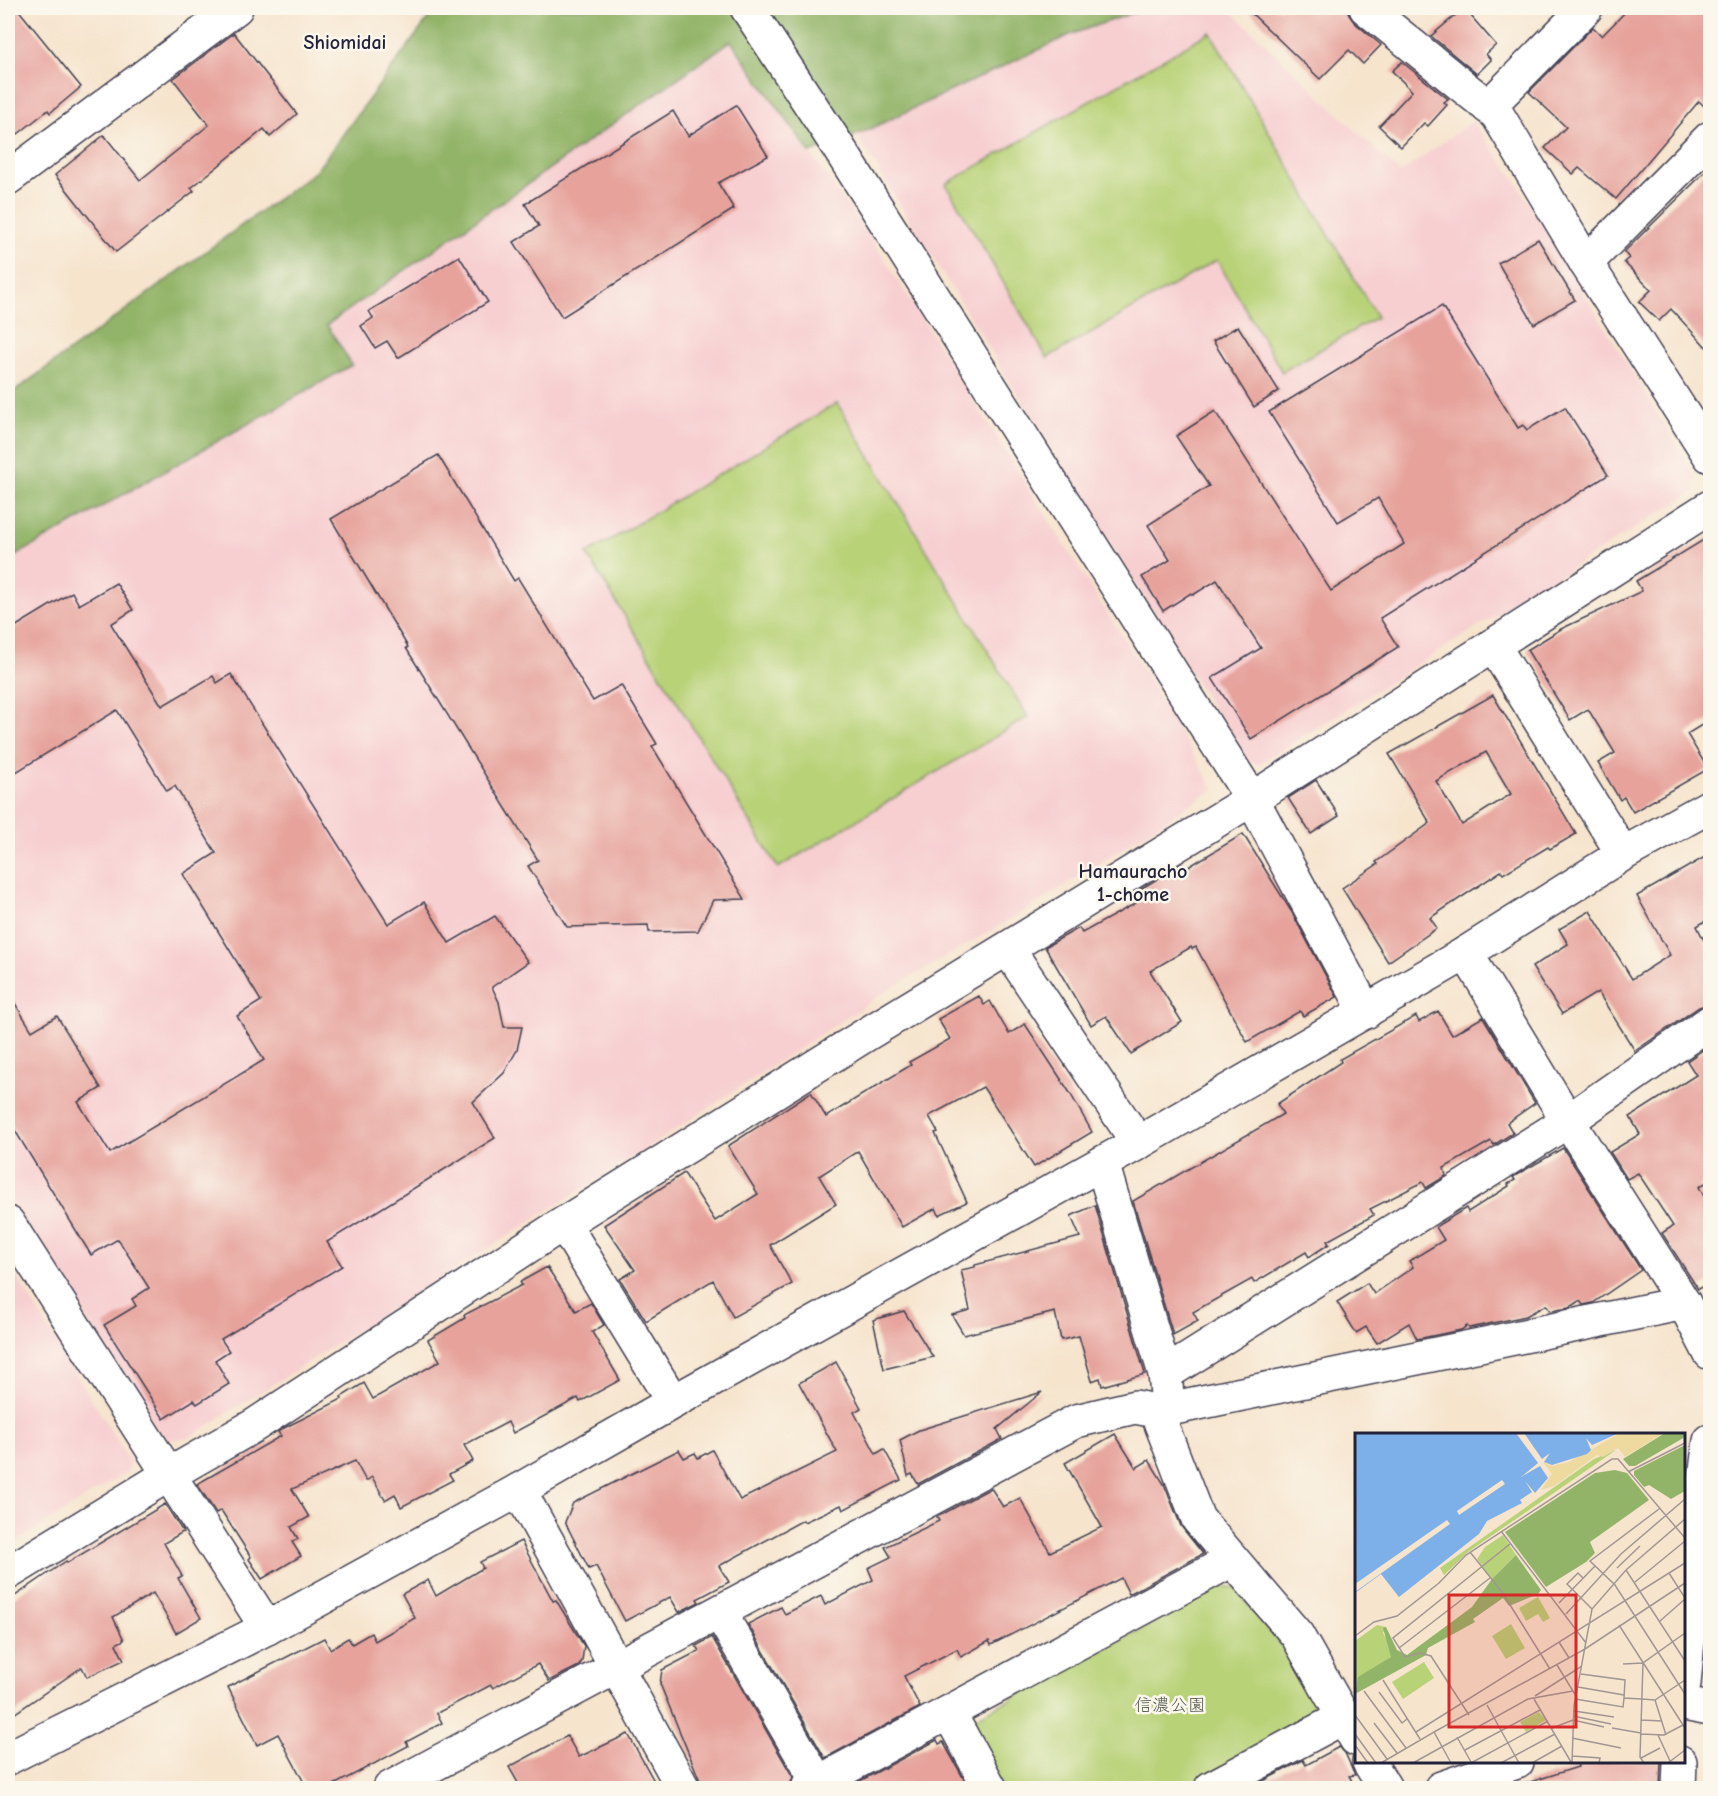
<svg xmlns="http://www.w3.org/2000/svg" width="1718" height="1796" font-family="'Comic Neue','Klee One',sans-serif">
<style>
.built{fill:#f7cfd1}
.green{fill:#b8d277;stroke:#6d7a59;stroke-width:1.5}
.forest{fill:#92b468;stroke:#5a6b52;stroke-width:1.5}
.building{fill:#e6a29b;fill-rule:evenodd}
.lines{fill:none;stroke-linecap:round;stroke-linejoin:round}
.minor-casing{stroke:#423f51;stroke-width:36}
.minor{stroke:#fff;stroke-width:33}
.labels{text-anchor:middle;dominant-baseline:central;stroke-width:5;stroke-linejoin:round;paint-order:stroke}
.park-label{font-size:18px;fill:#4f574d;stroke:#fbf7ec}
.neighbourhood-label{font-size:20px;font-weight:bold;fill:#22223b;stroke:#fbf7ec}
.inset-road{fill:none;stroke:#a19693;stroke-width:1.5}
.view{fill:#d62828;fill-opacity:0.15;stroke:#d62828;stroke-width:3}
.inset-edge{fill:none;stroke:#22223b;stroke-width:3}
</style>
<rect width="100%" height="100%" fill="#fbf7ec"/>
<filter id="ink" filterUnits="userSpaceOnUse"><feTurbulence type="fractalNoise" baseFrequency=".0167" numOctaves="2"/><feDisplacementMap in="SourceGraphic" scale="12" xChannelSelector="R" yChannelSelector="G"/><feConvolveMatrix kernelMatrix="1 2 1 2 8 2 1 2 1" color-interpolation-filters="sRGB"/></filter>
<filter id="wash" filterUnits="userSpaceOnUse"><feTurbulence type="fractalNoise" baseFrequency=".008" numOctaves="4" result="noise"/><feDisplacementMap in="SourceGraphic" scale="24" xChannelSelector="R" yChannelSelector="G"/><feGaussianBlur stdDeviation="1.35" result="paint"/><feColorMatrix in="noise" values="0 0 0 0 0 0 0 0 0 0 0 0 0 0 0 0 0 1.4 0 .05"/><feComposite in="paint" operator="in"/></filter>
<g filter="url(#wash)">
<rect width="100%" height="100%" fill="#f6e4cd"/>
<g class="built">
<path d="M1147,8H1228L1400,173L1473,121L1517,183L1696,477L1693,492L1259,764L1246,762L857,135L1072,34Z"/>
<path d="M731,41L876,246L1140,665L1214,789L1033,906L885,992L652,1145L188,1438L164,1440L8,1198V560L352,365L327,325Z"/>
<path d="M8,1263L130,1462L128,1471L8,1547Z"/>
</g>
<g class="green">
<path d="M1210,32L1377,317L1282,372L1217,260L1047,358L946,184Z"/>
<path d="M837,403L1028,717L778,868L587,554Z"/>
<path d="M1222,1586L1235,1588L1286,1651L1319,1705L1316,1717L1185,1788H1000L971,1720Z"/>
</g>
<path class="forest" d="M436,8H1147L1072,34L857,135L810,153L731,41L327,325L352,365L8,560V396L316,171Z"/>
<g id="blocks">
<g class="building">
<path d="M8,8H17L81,87L50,113L48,110L18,134L8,120Z"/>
<path d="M1246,8H1347L1349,15L1354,22L1381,45L1363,64L1349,50L1320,79Z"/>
<path d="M1464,8L1496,45L1486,54L1491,60L1477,74L1431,36Z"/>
<path d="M1629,8H1710V112L1699,101L1616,199L1579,168L1573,174L1545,148L1566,127L1529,92L1593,27L1602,36Z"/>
<path d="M234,33L297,114L270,137L264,129L191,188L194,191L116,252L55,175L104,135L140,180L209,125L173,79Z"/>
<path d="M1402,62L1448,99L1444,102L1447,105L1428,126L1424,123L1401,147L1379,126L1412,91L1392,71Z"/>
<path d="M736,105L768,156L718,183L734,209L562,317L514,242L539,226L525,204L673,111L688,136Z"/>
<path d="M1710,167V351L1671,309L1659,321L1639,302L1651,290L1624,262L1629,258L1624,252Z"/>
<path d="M1538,239L1575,300L1534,324L1498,263Z"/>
<path d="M459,256L488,302L398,358L387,341L375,348L361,326L373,318L369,311Z"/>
<path d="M1442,306L1518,428L1523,425L1527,430L1565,407L1608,475L1380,618L1398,647L1251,739L1212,678L1261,648L1217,580L1193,595L1191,593L1163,611L1142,577L1170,560L1148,525L1209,486L1176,436L1215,411L1331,591L1404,544L1378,498L1338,522L1269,412Z"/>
<path d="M1238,326L1279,391L1254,407L1213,341Z"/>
<path d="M438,455L514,581L518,578L593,701L621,685L657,744L652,746L745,899L713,900L698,931L649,932L648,925L567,927L528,866L538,860L406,648L408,647L331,519Z"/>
<path d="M1710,536V720L1687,734L1708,769L1633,812L1624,797L1620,800L1598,763L1615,753L1588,709L1570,720L1527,650L1561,629L1642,591L1636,581Z"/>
<path d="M116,583L133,610L111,624L162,706L213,676L217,683L231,674L388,924L424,902L449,943L495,916L528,962L492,987L499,1002L504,1027H522L517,1050L504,1073L473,1102L495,1138L327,1242L342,1266L221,1339L229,1351L215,1360L229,1384L197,1404L194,1400L164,1419L104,1325L136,1306L132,1299L149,1288L118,1239L91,1255L8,1119V992L32,1031L57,1016L101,1088L78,1102L110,1153L264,1060L237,1016L261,1001L183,874L216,853L175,786L167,791L117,710L8,777V631L72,592L79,605Z"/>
<path d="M1493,695L1576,834L1550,849L1548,847L1503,874L1501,871L1430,918L1437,928L1388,962L1342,888L1378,864L1376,862L1430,823L1389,754ZM1486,752L1511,794L1462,825L1436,781Z"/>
<path d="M1316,780L1339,816L1311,834L1288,798Z"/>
<path d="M1243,834L1291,911L1337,997L1303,1016L1300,1011L1247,1042L1196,947L1192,949L1191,947L1150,971L1182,1022L1131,1054L1106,1016L1091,1025L1045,947L1079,928L1082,933L1138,902L1134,893L1182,864L1185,869Z"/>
<path d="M1710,854V918L1697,926L1710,953V1004L1699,1007L1635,1051L1598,992L1562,1014L1532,967L1568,944L1559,929L1590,911L1632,979L1670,955L1637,896Z"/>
<path d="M979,996L984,1005L990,1001L1009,1034L1025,1024L1070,1093L1092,1132L1034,1167L983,1087L929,1116L938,1132L935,1133L967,1202L939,1215L936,1208L902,1227L858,1151L819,1176L836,1204L770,1245L792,1284L733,1317L713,1280L646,1321L620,1279L635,1270L604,1225L684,1173L715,1221L758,1194L728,1146L811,1092L826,1117L911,1065L909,1062L950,1039L938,1019Z"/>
<path d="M1438,1011L1452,1035L1483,1017L1535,1103L1507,1123L1513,1133L1494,1145L1491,1141L1444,1168L1446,1176L1426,1188L1423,1182L1370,1209L1374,1215L1327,1241L1329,1244L1309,1257L1306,1252L1254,1283L1252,1279L1193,1312L1198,1321L1173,1335L1133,1201L1283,1114L1277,1104L1341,1062L1340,1059L1416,1016L1419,1022Z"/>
<path d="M1710,1045V1180L1699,1187L1710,1207V1282L1698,1289L1662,1233L1673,1226L1638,1173L1627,1179L1610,1152L1640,1134L1630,1117L1696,1075L1687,1061Z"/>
<path d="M1563,1148L1641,1270L1593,1303L1583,1305L1580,1301L1569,1308L1550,1311L1546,1305L1526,1316L1469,1328L1467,1326L1461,1330L1417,1339L1409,1323L1377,1343L1366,1327L1356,1333L1337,1302L1367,1283L1374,1294L1413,1267L1409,1261L1444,1240L1436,1227L1440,1224L1466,1208L1468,1212L1509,1186L1508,1184L1515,1180L1513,1177Z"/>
<path d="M1095,1205L1145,1374L1102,1386L1100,1378L1092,1381L1079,1336L1061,1340L1055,1312L964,1335L952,1315L970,1310L961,1270L975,1267V1265L1080,1237L1071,1216Z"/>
<path d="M547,1267L576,1311L591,1303L604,1325L592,1332L620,1380L580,1402L578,1398L513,1433L508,1422L464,1445L473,1461L449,1474L453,1480L401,1507L395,1494L385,1500L372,1477L366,1481L355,1461L292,1489L309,1517L291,1527L298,1539L292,1542L301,1556L262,1579L249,1559L251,1557L221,1510L216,1513L197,1484L281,1436L278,1432L282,1429L342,1399L341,1397L364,1383L373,1399L440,1361L428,1340L465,1318L464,1315L522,1285L520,1282Z"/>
<path d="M904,1311L933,1357L884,1369L873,1320Z"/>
<path d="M836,1362L861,1408L854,1412L876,1454L884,1449L901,1480L843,1510L841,1505L804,1522L803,1520L719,1566L729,1582L697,1599L699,1602L679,1612L670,1597L625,1621L596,1566L589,1569L565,1522L573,1503L679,1450L684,1458L695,1453L698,1458L712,1450L740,1500L837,1452L799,1383Z"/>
<path d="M1042,1392L997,1429L1002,1439L918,1484L912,1474L908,1476L900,1440L919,1430Z"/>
<path d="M1115,1434L1136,1468L1149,1460L1164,1484L1181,1526L1203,1554L1129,1594L1121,1578L991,1645L989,1641L961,1657L957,1649L904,1676L920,1707L825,1758L748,1624L781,1607L785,1614L821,1596L825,1605L873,1580L868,1568L891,1557L885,1547L939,1521L937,1517L991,1488L1003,1507L1020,1498L1050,1552L1102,1527L1065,1463Z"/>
<path d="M165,1504L183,1532L164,1543L182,1576L178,1578L201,1618L176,1633L153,1593L113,1617L124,1640L116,1644L124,1660L87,1677L82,1667L8,1718V1601L66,1561L67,1563Z"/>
<path d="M521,1541L553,1601L556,1600L584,1646L582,1661L579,1666L549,1681L538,1664L493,1688L491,1685L437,1713L442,1723L406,1742L408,1746L328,1788H307L278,1734L257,1745L228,1687L324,1638L330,1649L348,1638L352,1644L371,1633L375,1641L415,1618L402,1594L428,1580L436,1596L483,1568L480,1562Z"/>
<path d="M712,1637L793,1777L789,1788H703L660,1684L662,1670L699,1651L696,1646Z"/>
<path d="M628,1734L658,1788H521L509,1767L567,1736L579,1757Z"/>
<path d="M937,1740L939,1744L943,1742L969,1788H847Z"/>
<path d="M1339,1747L1345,1753L1355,1775L1349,1776L1356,1788H1250L1303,1760L1306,1765Z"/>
<path d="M1577,1761H1661L1660,1788H1528L1527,1783L1578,1767Z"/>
</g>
</g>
</g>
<g filter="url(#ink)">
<use href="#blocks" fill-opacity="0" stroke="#423f51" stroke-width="1.5"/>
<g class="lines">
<defs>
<g id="minor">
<path d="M747,8L835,142L1252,799L1366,1012"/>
<path d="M1366,8L1497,114L1586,263L1710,456"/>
<path d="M1488,107L1586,8"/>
<path d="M8,178L236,8"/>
<path d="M1586,263L1710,138"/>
<path d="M1493,645L1623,854"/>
<path d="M1008,949L1138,1143"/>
<path d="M1466,953L1568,1121L1684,1303L1710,1353"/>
<path d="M1102,1163L1165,1374L1167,1395"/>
<path d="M8,1223L267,1628"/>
<path d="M564,1224L673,1402"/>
<path d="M1165,1374L1568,1121L1710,1022"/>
<path d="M1156,1411L1198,1519L1297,1635L1356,1739"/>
<path d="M519,1490L683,1788"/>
<path d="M8,1573L168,1475L255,1425L550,1232L867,1034L1252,799L1710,507"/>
<path d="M720,1613L818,1783"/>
<path d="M1684,1684L1700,1512L1710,1441"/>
<path d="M1684,1704L1710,1709"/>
<path d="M949,1713L990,1788"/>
<path d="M8,1758L267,1628L519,1490L673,1402L1138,1143L1466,953L1623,854L1710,806"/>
<path d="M1369,1762L1385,1788"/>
<path d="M390,1788L1076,1421L1135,1407L1156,1411L1169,1409L1684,1303"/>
<path d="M808,1788L1232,1560"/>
<path d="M1211,1788L1344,1717"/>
<path d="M1441,1788L1517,1762"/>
<path d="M1679,1788L1680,1762"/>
</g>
</defs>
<use href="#minor" class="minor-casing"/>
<use href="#minor" class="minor"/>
</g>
</g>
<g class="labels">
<g class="park-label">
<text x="1170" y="1705">信濃公園</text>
</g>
<g class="neighbourhood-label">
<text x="345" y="42">Shiomidai</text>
<text x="1133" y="871">Hamauracho<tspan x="1133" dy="23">1-chome</tspan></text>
</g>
</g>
<g transform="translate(1355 1433)">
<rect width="330" height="330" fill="#f6e4cd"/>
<path d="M261,17L113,119L89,142L85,135L239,26ZM148,102L161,122L137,146L122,126L130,114ZM183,164L195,185L188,189L183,181L171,188L164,175ZM156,191L170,215L151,226L137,203ZM22,192L31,194L28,200L38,219L36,224L0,253V208ZM69,229L79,245L48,266L37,249ZM184,279L191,287L171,299L165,289Z" fill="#b8d277"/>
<path d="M310,0H330V4L280,33H274L268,26ZM330,12V58L316,66L294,52L289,54L279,42V38ZM260,37L272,40L294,67L235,109L240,120L231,129L191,154L150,99L240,40ZM161,122L186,157L183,161L154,173L148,165L118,186L120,189L73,215L71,222L0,261L3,244L36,224L28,195L31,194L42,217L52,222L117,174L137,146Z" fill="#92b468"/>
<path d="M265,0H309L270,24L263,15L248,24L242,22L199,53L186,57L197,41L188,29L197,33L214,29Z" fill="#eeda9e"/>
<path d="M0,0H161L183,30L166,44L185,33L193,45L180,60L170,48L177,59L165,67L167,70L132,88L124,101L44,164L26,141L0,160ZM169,0H264L237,12L231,5L236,17L232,21L197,32L189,29L195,20L187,26Z" fill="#7dafe9"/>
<path d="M147,47L150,51L104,82L102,78ZM92,87L95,91L0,159V151Z" fill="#f6e4cd"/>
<path class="inset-road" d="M273,39L330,10M304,76L235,128L260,152L330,261M146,98L231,210M115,119L147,159L195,236M262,135L285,113M271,137L330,228M314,140L330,165M228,145L223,140L212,151L237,176M280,149L330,108M204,170L240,133M211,181L266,121L330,66M305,188L330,166M264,192L330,295M0,203L19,189L42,183L84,150L111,122L257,26H263L330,105M204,209L214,225M44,215L135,145M268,231L288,230M202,232L221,263M226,241L270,247L269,265L287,266L300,267L330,247M28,247L65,306M223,254L269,262M9,258L51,315M24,259L47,290L52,286M180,263L227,233M179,266L216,329M220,266L268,274L269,265M300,267L311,302M132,272L164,330M219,278L259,284M0,282L32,326M114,282L76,223L65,220L50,224L38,205L155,111M218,283L256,291M286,287L307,288M19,290L42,320M197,295L218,287L249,294M257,295L286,300M61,299L330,130M79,299L230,216L330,150M0,301L21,330M286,301L309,302L330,291M303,302L315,328M102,304L116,329M217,305L266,315M0,312L13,330M110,317L185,277M217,323L245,325L244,330M286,325L305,315M26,330L79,299L96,330M58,330L173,266L218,258M116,330L193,288M146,330L200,301M177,330L207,313M217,330L219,273L237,176L271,137L330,86M289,330L285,324L288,230L330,200M313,330L330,317"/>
<path class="view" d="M94,162H221V294H94Z"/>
<rect width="330" height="330" class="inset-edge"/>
</g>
<rect width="1718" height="1796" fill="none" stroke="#fbf7ec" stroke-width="30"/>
</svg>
